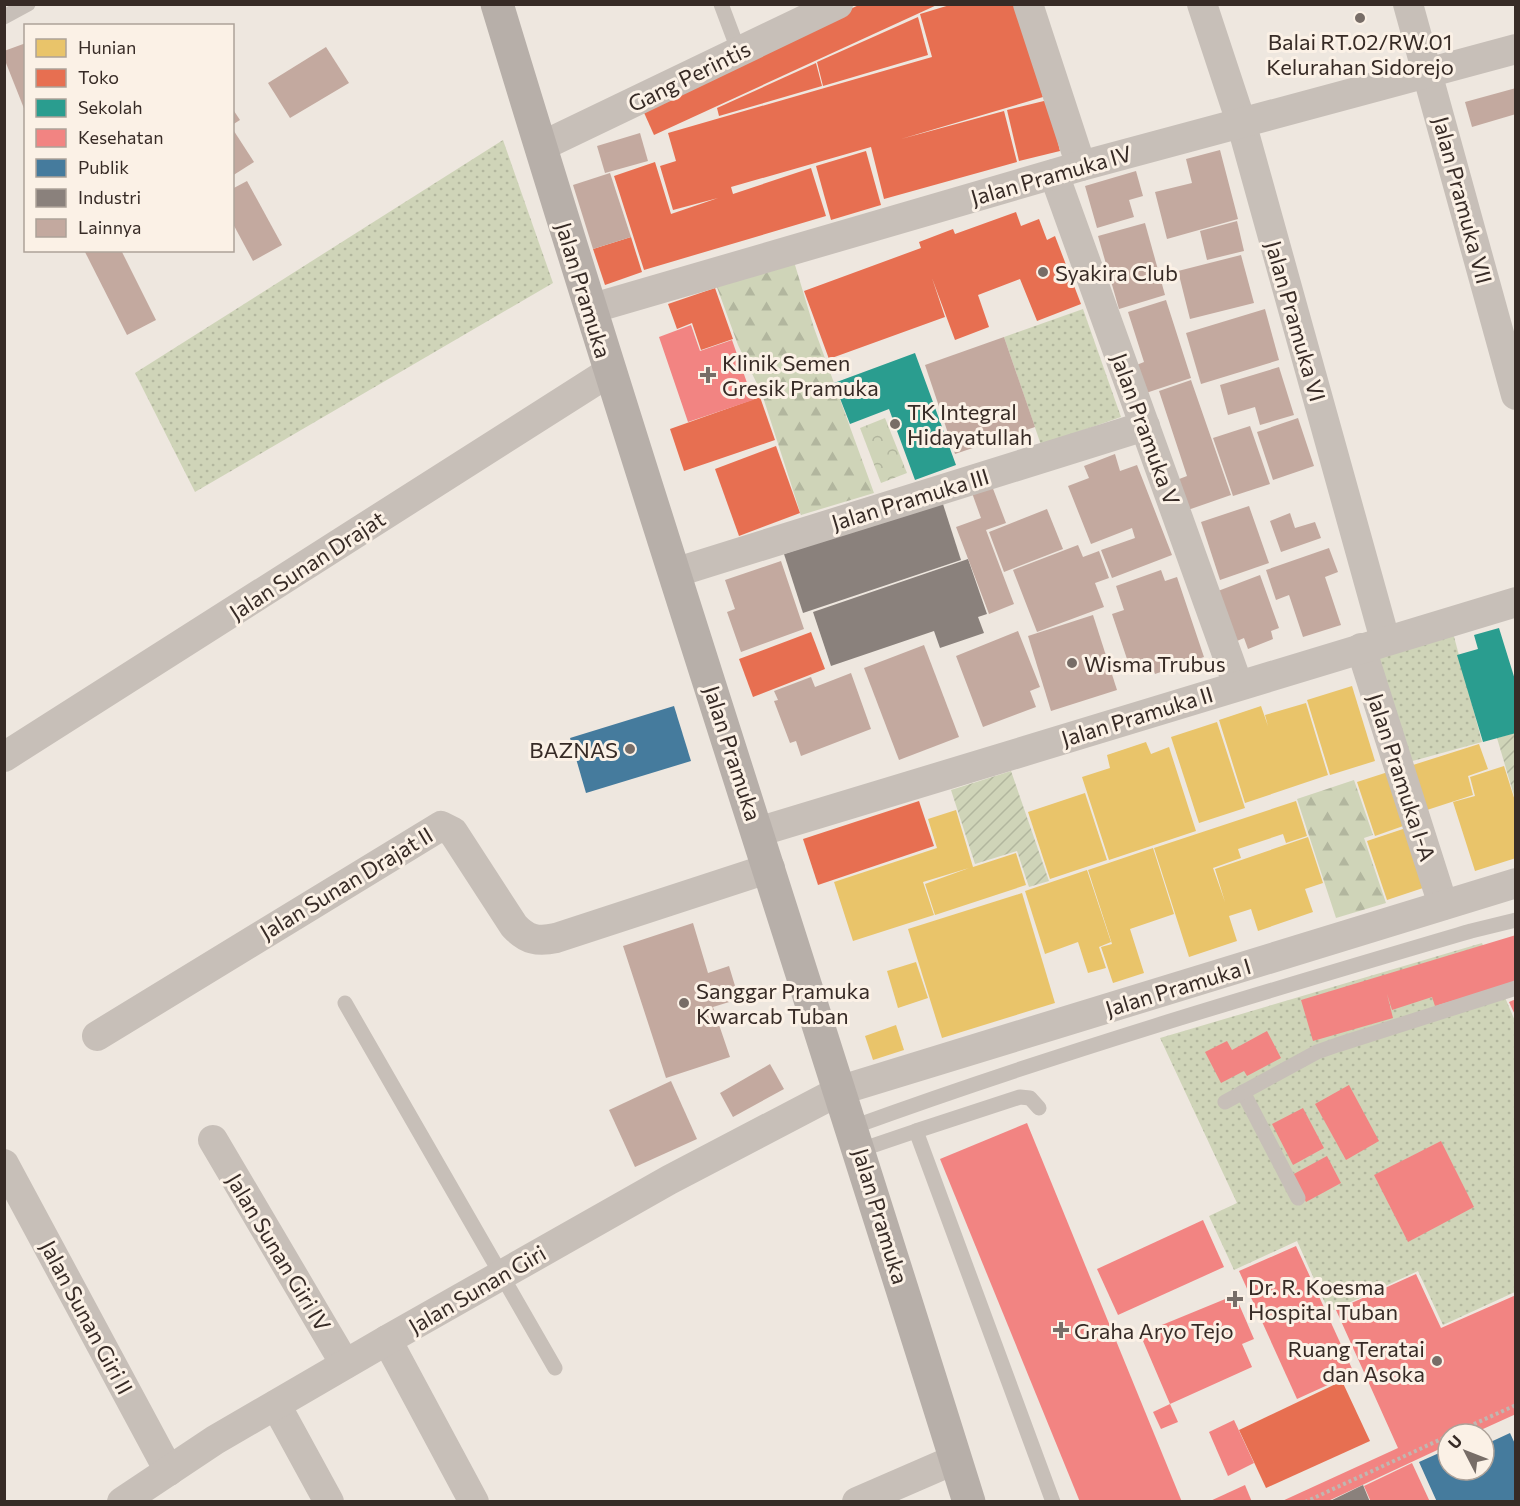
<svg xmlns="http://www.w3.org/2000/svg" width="1520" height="1506" font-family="Commissioner,sans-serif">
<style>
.grass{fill:url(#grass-dots)}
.forest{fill:url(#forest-firs)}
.park{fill:url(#park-crowns)}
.garden{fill:url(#garden-furrows)}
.homes{fill:#e9c46a}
.shops{fill:#e76f51}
.schools{fill:#2a9d8f}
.health{fill:#f28482}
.public{fill:#457b9d}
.industry{fill:#8a817c}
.building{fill:#c3a99f}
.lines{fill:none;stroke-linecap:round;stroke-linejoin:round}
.path{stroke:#bfb7b1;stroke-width:4;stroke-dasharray:3 3;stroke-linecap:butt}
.service{stroke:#c7bfb8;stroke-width:15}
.minor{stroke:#c7bfb8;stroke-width:30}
.secondary{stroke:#b7afa9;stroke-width:33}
.poi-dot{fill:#776d67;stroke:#fbf1e6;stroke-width:2}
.labels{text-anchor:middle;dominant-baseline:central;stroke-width:6;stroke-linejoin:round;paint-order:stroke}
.poi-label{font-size:22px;fill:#372b26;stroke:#fbf1e6;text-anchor:start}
.street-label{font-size:22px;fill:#372b26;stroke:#fbf1e6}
</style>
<defs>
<pattern id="grass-dots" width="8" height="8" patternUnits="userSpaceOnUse" patternTransform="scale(1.5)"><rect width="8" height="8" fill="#cfd4b8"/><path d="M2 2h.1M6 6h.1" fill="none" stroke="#b2b69e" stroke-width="1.8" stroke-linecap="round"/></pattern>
<pattern id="forest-firs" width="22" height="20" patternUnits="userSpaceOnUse" patternTransform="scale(1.5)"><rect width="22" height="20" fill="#cfd4b8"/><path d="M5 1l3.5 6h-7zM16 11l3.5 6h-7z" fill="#b2b69e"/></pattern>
<pattern id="park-crowns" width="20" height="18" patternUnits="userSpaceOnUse" patternTransform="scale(1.5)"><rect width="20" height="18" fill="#cfd4b8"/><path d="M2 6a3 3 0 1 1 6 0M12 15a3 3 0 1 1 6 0" fill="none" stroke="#b2b69e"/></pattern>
<pattern id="garden-furrows" width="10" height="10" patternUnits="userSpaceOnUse" patternTransform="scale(1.5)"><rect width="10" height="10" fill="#cfd4b8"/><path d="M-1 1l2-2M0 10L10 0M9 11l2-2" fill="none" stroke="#b2b69e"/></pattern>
</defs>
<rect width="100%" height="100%" fill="#eee7df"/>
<g class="grass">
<path d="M503,140L553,283L195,492L135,373Z"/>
<path d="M1083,309L1121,417L1041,445L1004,337Z"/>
<path d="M1452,629L1482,742L1409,762L1372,651Z"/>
<path d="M1482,943L1515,1021V1292L1443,1325L1418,1271L1329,1312L1297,1241L1234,1270L1209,1216L1237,1203L1160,1038Z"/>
</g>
<g class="forest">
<path d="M792,255L814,328L874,493L801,515L762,394L738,345L714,279Z"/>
<path d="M1354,780L1373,835L1364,838L1386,903L1336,918L1297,799Z"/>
</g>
<path class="park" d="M885,418L907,473L881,483L860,428Z"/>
<g class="garden">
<path d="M1515,733V799L1497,738Z"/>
<path d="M1011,771L1049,881L1029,887L1017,851L975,864L951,790Z"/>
</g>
<g class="homes">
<path d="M1352,686L1375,761L1330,775L1307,700Z"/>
<path d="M1306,703L1328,775L1245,803L1219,720L1261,706L1268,726L1265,715Z"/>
<path d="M1217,722L1245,808L1199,823L1171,737Z"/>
<path d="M1146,742L1151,754L1169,747L1196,831L1109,860L1082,777L1110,768L1107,755Z"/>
<path d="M1479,744L1488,769L1468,776L1473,795L1427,810L1413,765Z"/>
<path d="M1504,766L1516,804V858L1475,871L1453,802L1475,796L1470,777Z"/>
<path d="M1388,772L1406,825L1375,836L1357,782Z"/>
<path d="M1085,793L1107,860L1050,879L1028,812Z"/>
<path d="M1296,801L1307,836L1286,843L1283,834L1238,849L1241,858L1213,868L1225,902L1215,869L1308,837L1323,883L1305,889L1313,912L1258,931L1251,909L1229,916L1237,941L1189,957L1154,848Z"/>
<path d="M956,810L973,867L1016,853L1026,885L935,915L925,884L969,868L923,882L934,915L853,941L834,882L937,848L928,819Z"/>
<path d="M1406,828L1426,887L1387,900L1367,841Z"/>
<path d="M1153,848L1174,914L1130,929L1144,973L1113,983L1101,947L1112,944L1088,870Z"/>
<path d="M1087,870L1111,942L1099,947L1106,968L1088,973L1078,942L1045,954L1025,891Z"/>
<path d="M1022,893L1055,1003L942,1038L908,929Z"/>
<path d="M916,962L928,998L898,1008L887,971Z"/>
<path d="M896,1025L904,1050L873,1060L865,1036Z"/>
</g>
<g class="shops">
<path d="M861,4H939L654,135L641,106Z"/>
<path d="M953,4H1016L1043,97L901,139L1004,111L1017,162L884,199L871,147L731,187L733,194L811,168L826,216L644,270L614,176L655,162L671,214L718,198L673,210L660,166L676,161L668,133L932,57L920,14Z"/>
<path d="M918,17L928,55L823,86L817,62Z"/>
<path d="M816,63L822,86L719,116L717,108Z"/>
<path d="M1048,100L1060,151L1019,161L1007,110Z"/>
<path d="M866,151L881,205L831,220L816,166Z"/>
<path d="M1016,212L1021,226L1039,219L1047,240L1055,236L1081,304L1037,321L1020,279L978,295L989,327L955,340L932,278L945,317L829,359L804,291L921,248L919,242L953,229L955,234Z"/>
<path d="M631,237L642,272L605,285L593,249Z"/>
<path d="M715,288L733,339L701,350L692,323L677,329L668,304Z"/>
<path d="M760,397L775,440L684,471L670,429Z"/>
<path d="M776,446L800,513L739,536L715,469Z"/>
<path d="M811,632L825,669L753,697L739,659Z"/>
<path d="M919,801L934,846L818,885L803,839Z"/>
<path d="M1342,1381L1370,1441L1266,1488L1239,1430Z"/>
</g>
<g class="schools">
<path d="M915,353L956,465L915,480L889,409L850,424L834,383Z"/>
<path d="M1499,628L1516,683V733L1483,742L1457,655L1478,649L1474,635Z"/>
</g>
<g class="health">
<path d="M691,325L700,351L732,340L753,400L688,422L659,337Z"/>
<path d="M1516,935V982L1435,1006L1432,997L1392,1010L1387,994L1393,1018L1313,1041L1301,1000Z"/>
<path d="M1516,999V1017L1509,1002Z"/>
<path d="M1267,1031L1281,1058L1247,1076L1244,1071L1221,1083L1205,1052L1227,1041L1232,1050Z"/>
<path d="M1349,1085L1379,1141L1346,1160L1315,1104Z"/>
<path d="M1303,1108L1324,1148L1293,1165L1272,1124Z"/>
<path d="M1027,1123L1182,1502H1080L940,1159Z"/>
<path d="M1441,1141L1474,1207L1408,1242L1374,1175Z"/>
<path d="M1327,1156L1341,1183L1306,1202L1292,1175Z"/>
<path d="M1203,1220L1224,1267L1118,1315L1097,1269Z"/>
<path d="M1296,1246L1354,1373L1297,1399L1239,1271Z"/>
<path d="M1416,1274L1441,1328L1516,1295V1414L1472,1434H1448V1445L1326,1502H1280L1398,1448L1336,1310Z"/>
<path d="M1235,1295L1254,1339L1242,1344L1252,1367L1170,1404L1140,1334Z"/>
<path d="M1170,1404L1178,1422L1161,1429L1153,1412Z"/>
<path d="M1234,1420L1254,1463L1228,1476L1209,1432Z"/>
<path d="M1412,1463L1430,1502H1371L1364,1486Z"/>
<path d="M1245,1485L1252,1502H1208Z"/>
</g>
<g class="public">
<path d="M674,706L691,761L586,793L570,738Z"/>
<path d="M1510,1433L1516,1446V1502H1437L1419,1462L1448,1449V1470H1484V1445Z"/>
</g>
<g class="industry">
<path d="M942,501L961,560L803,613L784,554Z"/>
<path d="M968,559L987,614L978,617L984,633L940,648L934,631L831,666L813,612Z"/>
<path d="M1363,1485L1370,1502H1328Z"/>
</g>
<g class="building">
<path d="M26,43V111H25L4,58V51Z"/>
<path d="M326,47L349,83L290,118L268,83Z"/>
<path d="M1516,88V114L1472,127L1465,102Z"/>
<path d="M232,108L240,120L232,125Z"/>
<path d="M232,128L254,162L232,176Z"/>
<path d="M640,133L648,161L605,173L597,146Z"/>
<path d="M1220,150L1238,219L1167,239L1155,192L1192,183L1186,159Z"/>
<path d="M1136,171L1143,196L1129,200L1134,217L1097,228L1085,186Z"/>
<path d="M610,173L631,237L593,249L573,185Z"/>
<path d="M247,181L282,245L253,261L232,222V189Z"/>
<path d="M1237,221L1244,251L1207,260L1200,231Z"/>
<path d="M1145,223L1165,295L1119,309L1098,236Z"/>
<path d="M84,250H121L156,320L127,335Z"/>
<path d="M1241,255L1254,303L1190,319L1178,271Z"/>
<path d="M1166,300L1191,378L1143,394L1134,366L1144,362L1128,312Z"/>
<path d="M1265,309L1279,360L1201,384L1186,333Z"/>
<path d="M1004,337L1035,427L955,454L925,365Z"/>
<path d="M1279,367L1294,415L1260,425L1255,407L1228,415L1220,385Z"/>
<path d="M1191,380L1231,495L1185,511L1174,481L1187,476L1159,391Z"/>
<path d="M1298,418L1314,466L1273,480L1257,432Z"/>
<path d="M1250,426L1270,484L1233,496L1213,438Z"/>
<path d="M1115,454L1120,471L1137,465L1172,555L1112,578L1101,550L1135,538L1132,528L1091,544L1068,486L1089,478L1084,466Z"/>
<path d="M992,486L1006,523L986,530L1014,604L989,614L956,527L981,518L972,493Z"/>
<path d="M1249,506L1269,563L1220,580L1201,522Z"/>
<path d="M1047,509L1063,549L1004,572L989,532Z"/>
<path d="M1290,513L1295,528L1315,522L1321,538L1281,552L1270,521Z"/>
<path d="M1078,545L1083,557L1099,551L1109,578L1095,583L1104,607L1037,632L1013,570Z"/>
<path d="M1329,548L1338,572L1325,577L1341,625L1303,637L1289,595L1276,600L1266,570Z"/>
<path d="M781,561L804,629L741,652L727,612L735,609L725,580Z"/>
<path d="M1161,570L1165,581L1177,577L1204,657L1155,674L1150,661L1130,668L1112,614L1124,610L1116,586Z"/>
<path d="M1260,575L1279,628L1271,631L1273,639L1248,649L1244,638L1237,641L1218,591Z"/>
<path d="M1093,615L1117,690L1051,711L1028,636Z"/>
<path d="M1018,631L1040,687L1030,691L1036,707L983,727L956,656Z"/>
<path d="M924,645L959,737L899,760L864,668Z"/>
<path d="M851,673L871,729L801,756L796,741L790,743L774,701L778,700L774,691L811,677L815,687Z"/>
<path d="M693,923L708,973L729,966L739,999L713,1007L730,1057L666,1078L623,946Z"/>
<path d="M770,1064L784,1089L733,1117L720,1093Z"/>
<path d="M671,1081L697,1139L635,1167L609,1110Z"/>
</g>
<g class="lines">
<g class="path">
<path d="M1452,1434L1516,1405"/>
<path d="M1305,1502L1448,1436"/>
</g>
<g class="service">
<path d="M721,4L739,52"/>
<path d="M4,17L28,4"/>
<path d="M345,1003L555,1368"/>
<path d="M1243,1092L1298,1198"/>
<path d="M1225,1102L1317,1052L1337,1045L1516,988"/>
<path d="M853,1127C1056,1053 1264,992 1471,931L1516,920"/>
<path d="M916,1131L1020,1097L1030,1098L1039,1108"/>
<path d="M860,1150L916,1131L1053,1502"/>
</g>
<g class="minor">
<path d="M1028,4L1081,166"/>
<path d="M1202,4L1241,122L1385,640"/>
<path d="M1408,4L1516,395"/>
<path d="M540,147L838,4"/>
<path d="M1054,174L1238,685"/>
<path d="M590,309L1081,166L1516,49"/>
<path d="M674,573L1145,426"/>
<path d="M1361,648L1443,905"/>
<path d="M4,757L609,372"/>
<path d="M758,832L1516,602"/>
<path d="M97,1036L441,826L453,832L514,926C527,940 538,942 556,938L770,868"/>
<path d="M213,1140L345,1364"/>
<path d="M4,1164L169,1471"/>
<path d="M387,1340L474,1502"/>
<path d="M276,1405L329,1502"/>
<path d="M122,1502L215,1440L387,1340L669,1180L841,1090L1516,883"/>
<path d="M857,1502L956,1459"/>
</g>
<path class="secondary" d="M497,4C649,505 813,1002 969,1502"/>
</g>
<g class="poi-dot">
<circle cx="1360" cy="18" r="6"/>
<circle cx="1043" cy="272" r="6"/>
<path d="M705 366h6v6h6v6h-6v6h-6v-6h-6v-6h6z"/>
<circle cx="895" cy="424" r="6"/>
<circle cx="1072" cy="663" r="6"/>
<circle cx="630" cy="749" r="6"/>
<circle cx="684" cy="1003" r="6"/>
<path d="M1232 1290h6v6h6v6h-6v6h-6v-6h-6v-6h6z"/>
<path d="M1058 1321h6v6h6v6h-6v6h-6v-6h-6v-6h6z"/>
<circle cx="1437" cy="1361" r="6"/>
</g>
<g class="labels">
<g class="poi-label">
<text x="1360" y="41" text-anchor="middle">Balai RT.02/RW.01<tspan x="1360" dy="25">Kelurahan Sidorejo</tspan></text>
<text x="1055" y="272">Syakira Club</text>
<text x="722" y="362">Klinik Semen<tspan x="722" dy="25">Gresik Pramuka</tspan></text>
<text x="907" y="411">TK Integral<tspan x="907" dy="25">Hidayatullah</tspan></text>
<text x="1084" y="663">Wisma Trubus</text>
<text x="618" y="749" text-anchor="end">BAZNAS</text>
<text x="696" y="990">Sanggar Pramuka<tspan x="696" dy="25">Kwarcab Tuban</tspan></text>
<text x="1248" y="1286">Dr. R. Koesma<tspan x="1248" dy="25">Hospital Tuban</tspan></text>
<text x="1074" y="1330">Graha Aryo Tejo</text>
<text x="1425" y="1348" text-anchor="end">Ruang Teratai<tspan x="1425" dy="25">dan Asoka</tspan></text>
</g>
<g class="street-label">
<text transform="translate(689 76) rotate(-26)">Gang Perintis</text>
<text transform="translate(1051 175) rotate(-16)">Jalan Pramuka IV</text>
<text transform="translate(1463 200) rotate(75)">Jalan Pramuka VII</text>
<text transform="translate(584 290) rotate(73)">Jalan Pramuka</text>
<text transform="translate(1296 321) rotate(74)">Jalan Pramuka VI</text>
<text transform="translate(1146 429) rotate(70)">Jalan Pramuka V</text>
<text transform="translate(910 499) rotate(-17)">Jalan Pramuka III</text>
<text transform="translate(307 565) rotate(-33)">Jalan Sunan Drajat</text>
<text transform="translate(1137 716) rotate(-17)">Jalan Pramuka II</text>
<text transform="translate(733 753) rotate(72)">Jalan Pramuka</text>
<text transform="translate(1402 777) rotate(72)">Jalan Pramuka I-A</text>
<text transform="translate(346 883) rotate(-31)">Jalan Sunan Drajat II</text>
<text transform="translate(1178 987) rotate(-17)">Jalan Pramuka I</text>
<text transform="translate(881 1216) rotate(73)">Jalan Pramuka</text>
<text transform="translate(279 1252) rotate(59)">Jalan Sunan Giri IV</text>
<text transform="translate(477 1289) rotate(-30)">Jalan Sunan Giri</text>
<text transform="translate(87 1317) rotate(62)">Jalan Sunan Giri II</text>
</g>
</g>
<rect width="1520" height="1506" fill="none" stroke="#372b26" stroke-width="12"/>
<rect x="24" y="24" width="210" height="228" fill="#fbf1e6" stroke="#ada299" stroke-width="1.5"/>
<rect x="36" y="39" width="30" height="18" fill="#e9c46a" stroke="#ada299" stroke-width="1.5"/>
<text x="78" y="54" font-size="18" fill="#372b26">Hunian</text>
<rect x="36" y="69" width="30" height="18" fill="#e76f51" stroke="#ada299" stroke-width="1.5"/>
<text x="78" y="84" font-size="18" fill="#372b26">Toko</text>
<rect x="36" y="99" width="30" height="18" fill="#2a9d8f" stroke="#ada299" stroke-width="1.5"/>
<text x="78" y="114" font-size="18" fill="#372b26">Sekolah</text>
<rect x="36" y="129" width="30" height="18" fill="#f28482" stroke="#ada299" stroke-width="1.5"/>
<text x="78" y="144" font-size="18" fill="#372b26">Kesehatan</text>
<rect x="36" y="159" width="30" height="18" fill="#457b9d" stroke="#ada299" stroke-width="1.5"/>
<text x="78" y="174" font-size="18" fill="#372b26">Publik</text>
<rect x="36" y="189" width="30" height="18" fill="#8a817c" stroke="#ada299" stroke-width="1.5"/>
<text x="78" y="204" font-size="18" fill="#372b26">Industri</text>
<rect x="36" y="219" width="30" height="18" fill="#c3a99f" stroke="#ada299" stroke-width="1.5"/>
<text x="78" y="234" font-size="18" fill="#372b26">Lainnya</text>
<g transform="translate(1466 1452) rotate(312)"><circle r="28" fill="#fbf1e6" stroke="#ada299" stroke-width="1.5"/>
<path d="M0-4.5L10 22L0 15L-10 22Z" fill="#776d67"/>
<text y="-9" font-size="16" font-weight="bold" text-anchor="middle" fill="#372b26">U</text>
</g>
</svg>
